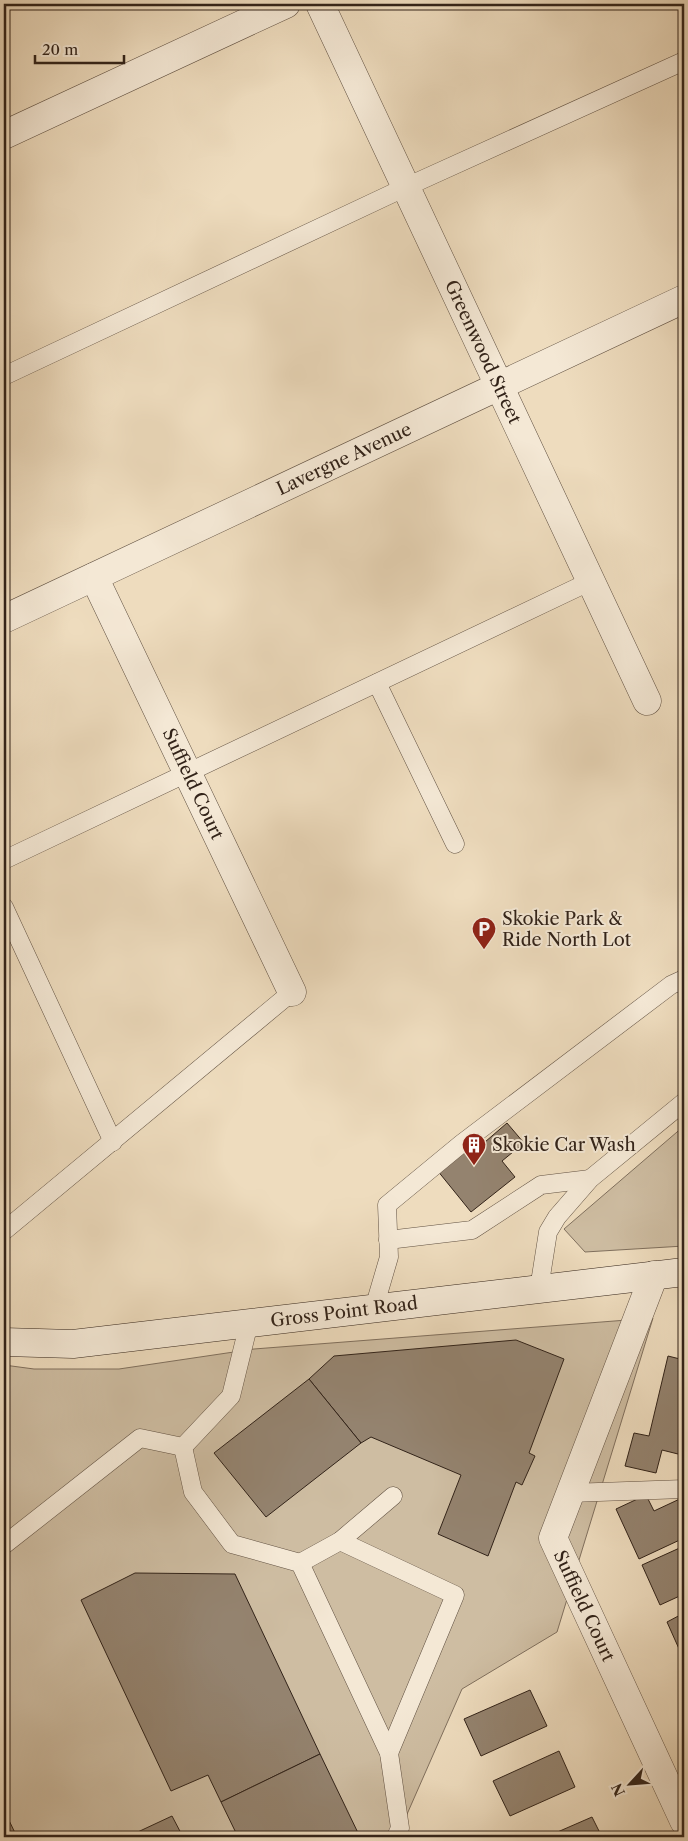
<svg xmlns="http://www.w3.org/2000/svg" width="688" height="1841" font-family="'Libre Caslon Text',serif">
<style>
.green{fill:#cebda2;stroke:#80705e}
.building{fill:#94836f;stroke:#322319}
.lines{fill:none;stroke-linecap:round;stroke-linejoin:round}
.lane-casing{stroke:#615142;stroke-width:19}
.street-casing{stroke:#615142;stroke-width:29}
.secondary-casing{stroke:#322319;stroke-width:29}
.lane{stroke:#f4e8d5;stroke-width:18}
.street{stroke:#f4e8d5;stroke-width:28}
.secondary{stroke:#f4e8d5;stroke-width:28}
.labels{text-anchor:middle;dominant-baseline:central;stroke-width:4;stroke-linejoin:round;paint-order:stroke}
.street-label{font-size:18px;fill:#322319;stroke:#f4e8d5}
.poi-label{font-size:18px;fill:#322319;stroke:#f4e8d5;text-anchor:start}
</style>
<rect width="100%" height="100%" fill="#eedcbe"/>
<filter id="stains"><feTurbulence type="fractalNoise" baseFrequency=".004" numOctaves="4"/><feColorMatrix values="0 0 0 0 .2 0 0 0 0 .09 0 0 0 0 .02 0 0 0 .5 -.17"/></filter>
<radialGradient id="worn" r=".72"><stop offset=".6" stop-color="#630" stop-opacity="0"/><stop offset="1" stop-color="#630" stop-opacity=".3"/></radialGradient>
<g class="green">
<path d="M684,1126V1246L585,1252L564,1229Z"/>
<path d="M653,1318L557,1632L462,1689L397,1837H4V1365L34,1369H119L254,1349Z"/>
</g>
<g class="building">
<path d="M507,1123L524,1143L502,1161L515,1177L471,1212L437,1170L479,1135L485,1142Z"/>
<path d="M516,1340L564,1359L529,1453L535,1456L522,1485L516,1482L488,1556L438,1534L461,1475L371,1437L361,1443L309,1379L334,1356Z"/>
<path d="M668,1356L684,1360V1445L682,1455L662,1450L656,1473L625,1466L634,1433L649,1436Z"/>
<path d="M309,1379L361,1443L266,1517L214,1453Z"/>
<path d="M646,1495L654,1511L684,1497V1538L639,1559L616,1509Z"/>
<path d="M684,1546V1594L660,1605L642,1565Z"/>
<path d="M135,1573L235,1574L320,1754L221,1802L208,1775L171,1791L81,1600Z"/>
<path d="M684,1613V1660L667,1622Z"/>
<path d="M530,1690L547,1726L481,1756L464,1719Z"/>
<path d="M559,1751L575,1787L510,1816L493,1781Z"/>
<path d="M320,1754L360,1837H238L221,1802Z"/>
<path d="M4,1810L17,1837H4Z"/>
<path d="M172,1816L183,1837H127Z"/>
<path d="M592,1817L602,1837H546Z"/>
</g>
<g class="lines">
<defs>
<g id="lane">
<path d="M4,376L406,187L684,61"/>
<path d="M377,683L455,844"/>
<path d="M4,860L591,581"/>
<path d="M4,907L113,1142"/>
<path d="M4,1231L292,992"/>
<path d="M388,1240L472,1230L541,1185L590,1179"/>
<path d="M539,1289L548,1232L557,1217L590,1179L684,1102"/>
<path d="M374,1308L389,1257L387,1205L461,1144L671,985L684,979"/>
<path d="M183,1447L193,1492L232,1544L300,1563L389,1753L400,1828L396,1837"/>
<path d="M570,1493L684,1489"/>
<path d="M340,1541L393,1496"/>
<path d="M4,1545L140,1438L183,1447L231,1396L249,1323"/>
<path d="M300,1563L340,1541L455,1595L389,1753"/>
</g>
<g id="street">
<path d="M320,4L647,701"/>
<path d="M4,135L286,4"/>
<path d="M94,577L292,992"/>
<path d="M4,619L684,299"/>
<path d="M654,1275L553,1538L684,1821"/>
</g>
<path id="secondary" d="M4,1342L73,1344L684,1272"/>
</defs>
<use href="#lane" class="lane-casing"/>
<use href="#street" class="street-casing"/>
<use href="#secondary" class="secondary-casing"/>
<use href="#lane" class="lane"/>
<use href="#street" class="street"/>
<use href="#secondary" class="secondary"/>
</g>
<defs>
<symbol id="parking-pin" viewBox="-11 -11 22 30"><path d="M0 17L-7.5 6A9.5 9.5 0 1 1 7.5 6Z" fill="#8f2418" stroke="#f4e8d5"/><path d="M-3.5-5.5H1a3.5 3.5 0 0 1 0 7H-1V5.5H-3.5ZM-1-3.4V-.6H.8a1.4 1.4 0 0 0 0-2.8Z" fill="#fff"/></symbol>
<symbol id="building-pin" viewBox="-11 -11 22 30"><path d="M0 17L-7.5 6A9.5 9.5 0 1 1 7.5 6Z" fill="#8f2418" stroke="#f4e8d5"/><path d="M-4-6H4V6H1V3H-1V6H-4ZM-2.5-4.3h1.7v1.8h-1.7ZM.8-4.3h1.7v1.8H.8ZM-2.5-1h1.7V.8h-1.7ZM.8-1h1.7V.8H.8Z" fill="#fff"/></symbol>
</defs>
<g fill-rule="evenodd">
<use href="#parking-pin" x="470" y="915" width="28" height="38"/>
<use href="#building-pin" x="460" y="1131" width="28" height="38"/>
</g>
<g class="labels">
<g class="street-label">
<text transform="translate(483 352) rotate(65)">Greenwood Street</text>
<text transform="translate(344 459) rotate(-25)">Lavergne Avenue</text>
<text transform="translate(193 784) rotate(65)">Suffield Court</text>
<text transform="translate(344 1312) rotate(-7)">Gross Point Road</text>
<text transform="translate(584 1606) rotate(65)">Suffield Court</text>
</g>
<g class="poi-label">
<text x="502" y="919">Skokie Park &amp;<tspan x="502" dy="21">Ride North Lot</tspan></text>
<text x="492" y="1145">Skokie Car Wash</text>
</g>
</g>
<rect width="688" height="1841" fill="none" stroke="#eedcbe" stroke-width="20"/>
<rect x="5" y="5" width="678" height="1831" fill="none" stroke="#322319" stroke-width="2.5"/>
<rect x="10" y="10" width="668" height="1821" fill="none" stroke="#322319"/>
<g transform="translate(630 1784) rotate(244)" stroke="#f4e8d5" stroke-width="4" paint-order="stroke">
<path d="M0-4L9 19L0 12L-9 19Z" fill="#322319"/>
<text y="-8" font-size="14" font-weight="bold" text-anchor="middle" fill="#322319">N</text>
</g>
<path d="M35 55v8h89v-8" fill="none" stroke="#322319" stroke-width="2.5"/>
<text x="42" y="55" font-size="15" fill="#322319" stroke="#f4e8d5" stroke-width="4" paint-order="stroke">20 m</text>
<rect width="100%" height="100%" filter="url(#stains)"/>
<rect width="100%" height="100%" fill="url(#worn)"/>
</svg>
